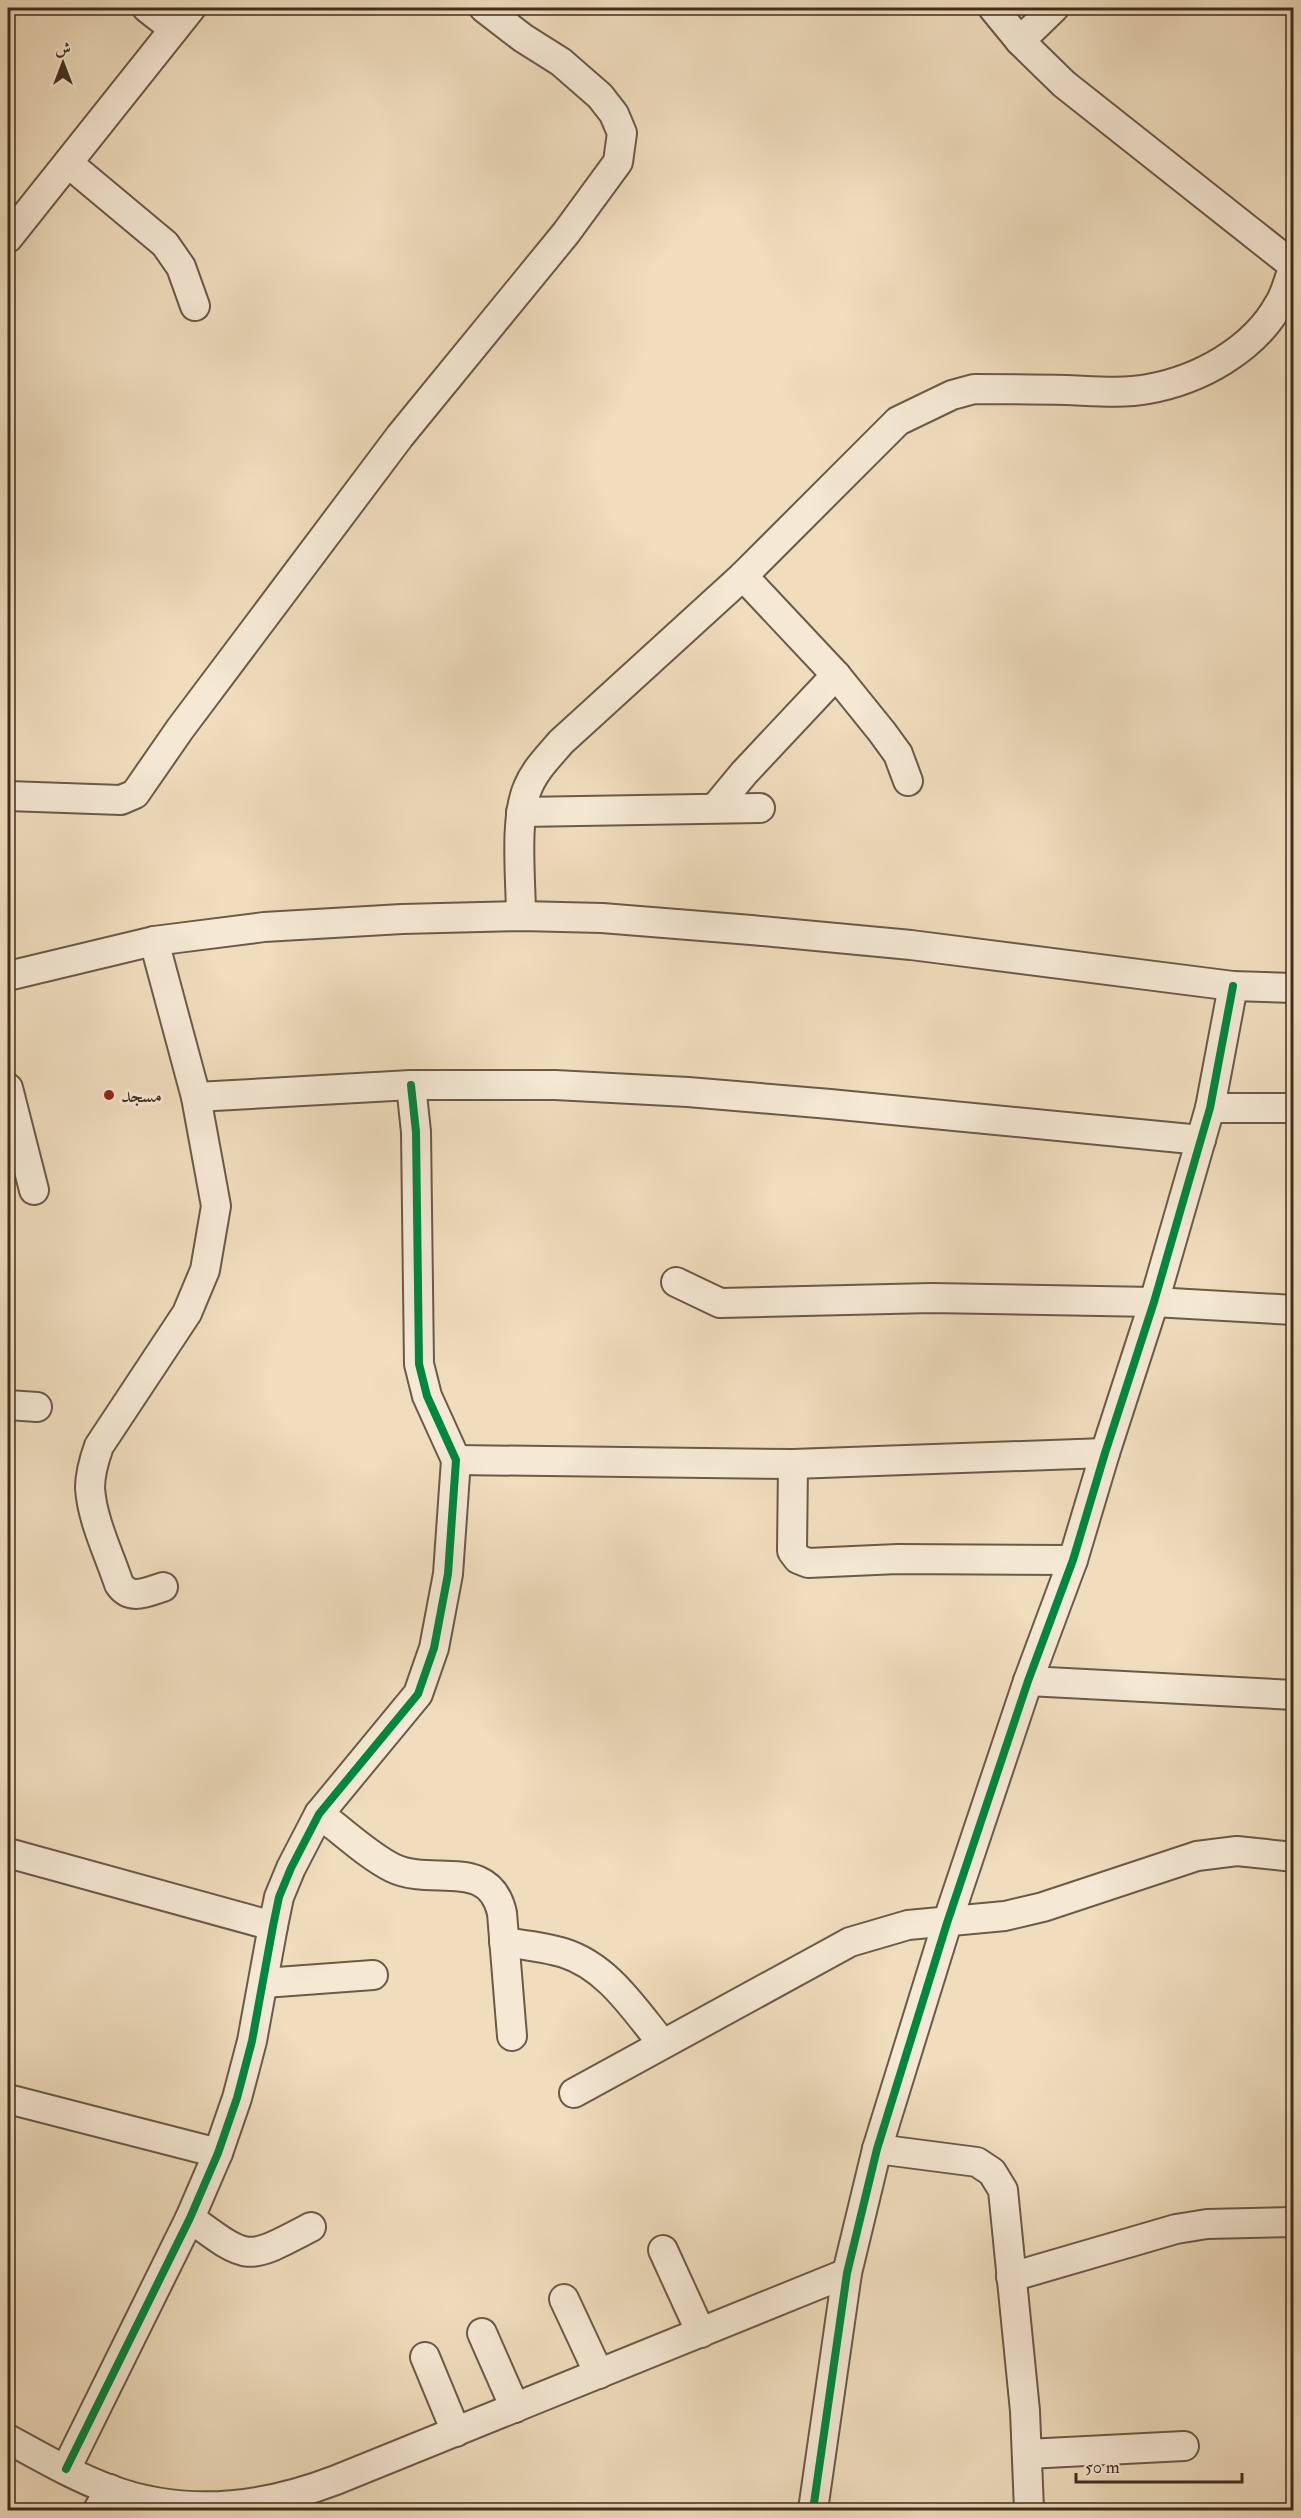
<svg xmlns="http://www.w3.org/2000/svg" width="1301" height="2518" font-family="'IM FELL Double Pica',Amiri,serif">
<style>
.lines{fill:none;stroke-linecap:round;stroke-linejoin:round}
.minor-casing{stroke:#6a5a48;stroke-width:32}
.minor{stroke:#f5e9d5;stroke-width:28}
.cycleway-casing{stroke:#f5e9d5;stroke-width:11}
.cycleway{stroke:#00873e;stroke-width:8}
.poi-dot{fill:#8f2418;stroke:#f5e9d5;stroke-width:2}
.labels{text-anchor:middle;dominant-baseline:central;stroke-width:6;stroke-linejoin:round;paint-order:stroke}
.poi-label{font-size:21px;fill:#3e2e20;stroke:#f5e9d5;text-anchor:start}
</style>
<rect width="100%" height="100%" fill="#f0ddbe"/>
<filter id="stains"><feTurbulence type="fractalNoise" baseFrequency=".00333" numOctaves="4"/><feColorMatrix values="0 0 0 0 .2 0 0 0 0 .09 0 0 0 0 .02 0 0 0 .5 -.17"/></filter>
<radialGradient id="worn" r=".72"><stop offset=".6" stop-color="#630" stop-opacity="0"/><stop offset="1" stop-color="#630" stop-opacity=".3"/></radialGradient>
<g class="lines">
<defs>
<g id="minor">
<path d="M147,8L174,29"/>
<path d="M993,8L1020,41L1064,84L1294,266"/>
<path d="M1020,41L1054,8"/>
<path d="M68,163L165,244L181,267L195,306"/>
<path d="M8,238L191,8"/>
<path d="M743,576L836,675L882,732L898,754L908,781"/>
<path d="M8,796L121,800L135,794L180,729L400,436L566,233L618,162L622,133L614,114L600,96L561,62L523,38L484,8"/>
<path d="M715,808L744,773L836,675"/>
<path d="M521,812L760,808"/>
<path d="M521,916C521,881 514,818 528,787C535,770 549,756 561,742L743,576L898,421L952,395L974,389C1005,389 1035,389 1066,390C1093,391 1122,394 1148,389C1199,380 1254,350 1279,304C1286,293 1289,278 1294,266"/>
<path d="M154,941L196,1097L216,1206L205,1270L187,1313L99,1446C94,1460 90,1473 90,1488C92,1520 109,1554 119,1584C130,1601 147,1592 163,1587"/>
<path d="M8,976L154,941L264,927L402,919L521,916L602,918L751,930L911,945L1233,986L1294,988"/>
<path d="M8,1088L34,1190"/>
<path d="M196,1097L411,1085H555L688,1092L830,1104L1201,1140"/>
<path d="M1210,1108H1294"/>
<path d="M676,1282L720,1303L932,1298L1154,1302L1294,1310"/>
<path d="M8,1405L37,1407"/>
<path d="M456,1460L793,1464L1105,1453"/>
<path d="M793,1464L792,1551L798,1559L808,1563L898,1559L1073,1560"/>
<path d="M1028,1681L1294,1695"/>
<path d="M319,1814C343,1831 367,1855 393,1868C432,1887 489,1856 502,1913L512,2036"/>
<path d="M8,1853L273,1926"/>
<path d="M504,1942C524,1945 545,1947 564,1953C608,1967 634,2009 662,2043"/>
<path d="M264,1983L373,1975"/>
<path d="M574,2093L850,1942L908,1925L1005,1916L1043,1907L1197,1856L1237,1851L1294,1857"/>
<path d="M8,2099L218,2153"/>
<path d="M877,2149L977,2162L992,2172L1003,2190L1025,2411L1029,2510"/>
<path d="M190,2218C250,2262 246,2261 311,2227"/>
<path d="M663,2250L701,2333"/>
<path d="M1011,2277L1176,2229L1207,2224L1294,2222"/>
<path d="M564,2299L599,2374"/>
<path d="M482,2333L515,2408"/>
<path d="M425,2357L456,2432"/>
<path d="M8,2439C41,2457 75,2477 111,2490C185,2517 263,2508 336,2480L847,2273"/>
<path d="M1027,2454L1184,2446"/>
<path d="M66,2469L190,2218L218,2153L237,2098L252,2041L273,1926L279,1897L291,1868L319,1814L418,1694L434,1648L448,1574L456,1460L427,1396L419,1364L416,1132L411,1085"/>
<path d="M98,2510L110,2489"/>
<path d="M813,2510L847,2273L877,2149L947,1923L1028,1681L1073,1560L1105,1453L1154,1302L1210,1108L1233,986"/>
</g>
</defs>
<use href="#minor" class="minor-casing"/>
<use href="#minor" class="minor"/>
<defs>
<g id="cycleway">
<path d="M66,2469L190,2218L218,2153L237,2098L252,2041L273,1926L279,1897L291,1868L319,1814L418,1694L434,1648L448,1574L456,1460L427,1396L419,1364L416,1132L411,1085"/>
<path d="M813,2510L847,2273L877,2149L947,1923L1028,1681L1073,1560L1105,1453L1154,1302L1210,1108L1233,986"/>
</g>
</defs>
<use href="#cycleway" class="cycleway-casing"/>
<use href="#cycleway" class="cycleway"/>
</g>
<circle class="poi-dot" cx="109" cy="1095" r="6"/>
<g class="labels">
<g class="poi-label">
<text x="121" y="1095">مسجد</text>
</g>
</g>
<rect width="1301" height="2518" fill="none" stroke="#f0ddbe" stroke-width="30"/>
<rect x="9" y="9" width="1283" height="2500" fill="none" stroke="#3e2e20" stroke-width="3"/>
<rect x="15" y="15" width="1271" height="2488" fill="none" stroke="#3e2e20" stroke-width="1.5"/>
<g transform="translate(63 63)" stroke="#f5e9d5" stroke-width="4.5" paint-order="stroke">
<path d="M0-4.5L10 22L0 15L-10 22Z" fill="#3e2e20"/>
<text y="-9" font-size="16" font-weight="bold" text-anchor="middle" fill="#3e2e20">ش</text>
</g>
<path d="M1076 2473v9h166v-9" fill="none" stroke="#3e2e20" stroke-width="3"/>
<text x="1085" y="2473" font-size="18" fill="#3e2e20" stroke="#f5e9d5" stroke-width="4.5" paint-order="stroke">50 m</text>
<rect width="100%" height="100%" filter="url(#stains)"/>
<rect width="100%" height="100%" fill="url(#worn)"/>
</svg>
